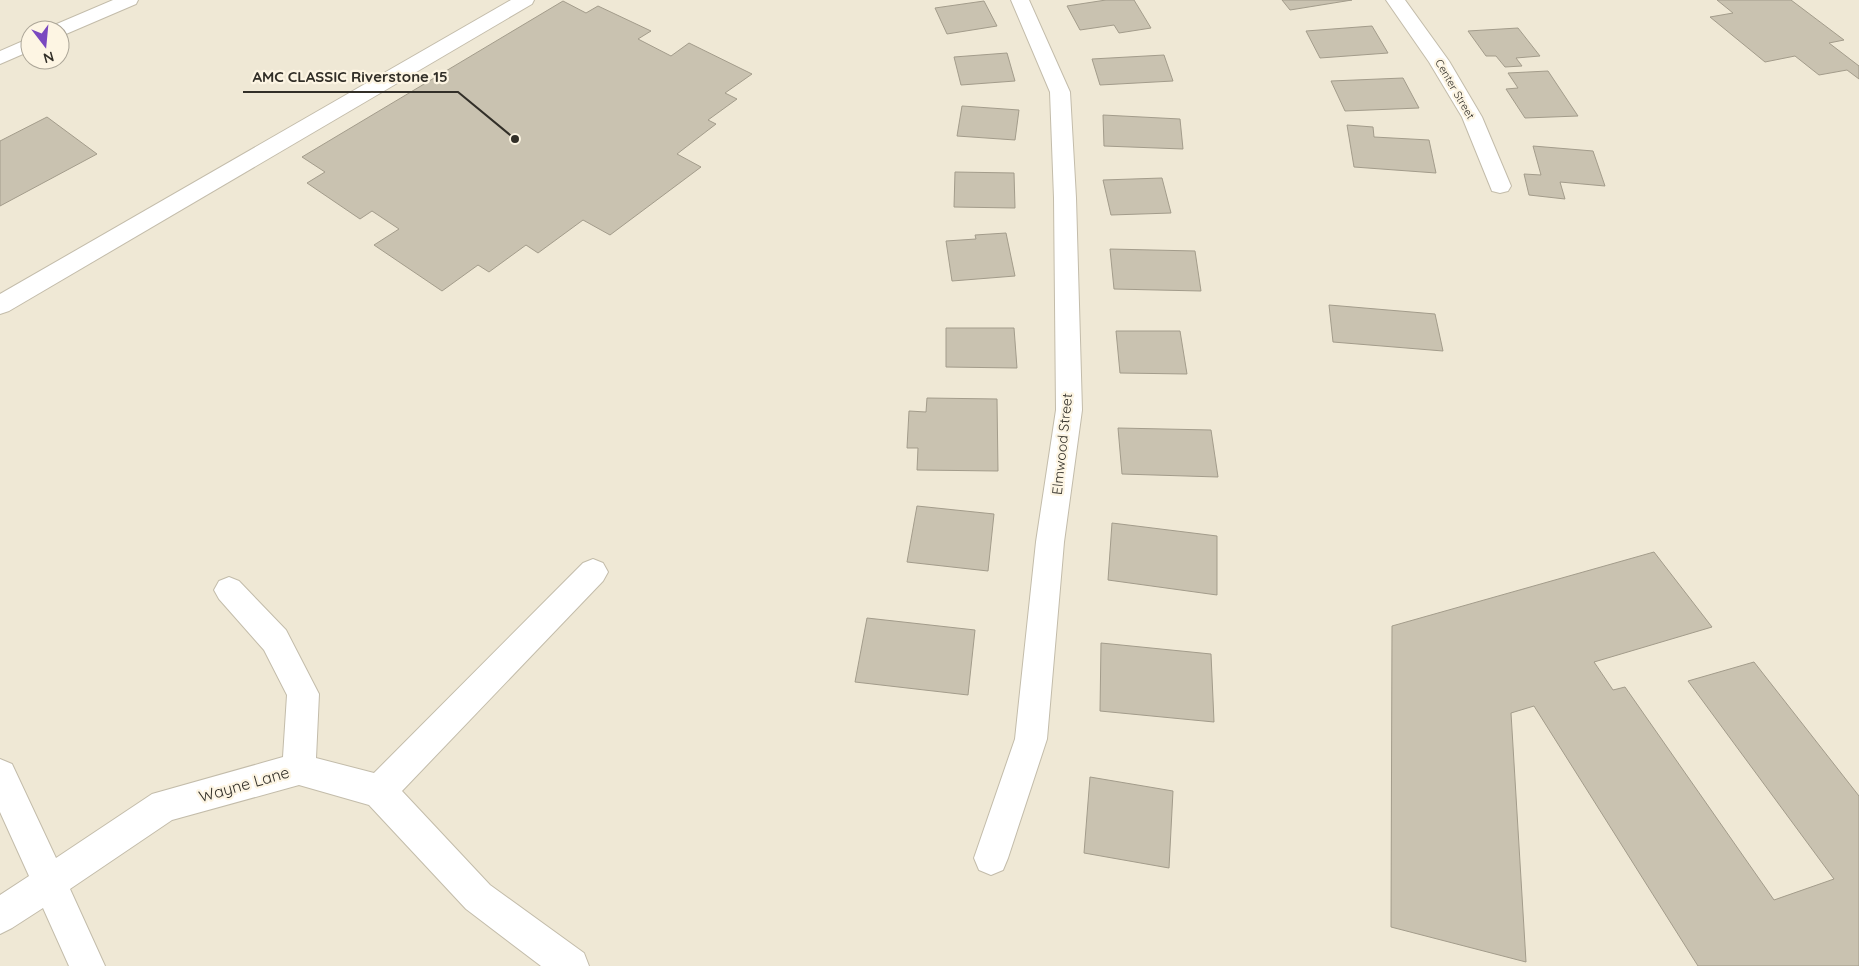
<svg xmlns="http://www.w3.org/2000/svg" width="1859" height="966" font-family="Quicksand,sans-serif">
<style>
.building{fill:#c9c2b0;stroke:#a39c8b}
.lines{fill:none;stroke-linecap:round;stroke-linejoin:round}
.minor-casing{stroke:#c3bcaa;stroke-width:2}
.minor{fill:#fff;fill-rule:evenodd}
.labels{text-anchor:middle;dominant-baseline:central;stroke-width:4.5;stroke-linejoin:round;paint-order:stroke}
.far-street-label{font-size:11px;fill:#322f28;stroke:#fdf5e3}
.street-label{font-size:14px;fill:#322f28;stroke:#fdf5e3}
.near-street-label{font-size:16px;fill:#322f28;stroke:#fdf5e3}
.leader{fill:none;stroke:#322f28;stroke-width:2}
.callout-dot{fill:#322f28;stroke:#fdf5e3;stroke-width:2}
.callout-label{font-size:15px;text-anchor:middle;font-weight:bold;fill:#322f28;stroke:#fdf5e3;stroke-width:4.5;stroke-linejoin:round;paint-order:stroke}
</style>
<rect width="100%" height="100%" fill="#efe8d5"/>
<g class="building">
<path d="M1106,0H1134L1151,28L1119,33L1114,25L1080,30L1067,6Z"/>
<path d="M1282,0H1352L1290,10Z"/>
<path d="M1717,0H1791L1844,40L1829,43L1859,66V79L1847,70L1819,75L1795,56L1765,62L1710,17L1733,13Z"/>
<path d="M563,1L586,13L598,6L651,31L638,39L671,56L689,43L752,74L725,93L737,99L708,120L716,124L677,154L701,167L610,235L583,220L538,253L526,245L489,272L478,265L442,291L374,245L399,229L372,211L360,219L307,183L325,172L302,157Z"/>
<path d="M984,1L997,26L947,34L935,8Z"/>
<path d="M1372,26L1388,53L1320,58L1306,31Z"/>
<path d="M1518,28L1540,56L1516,58L1522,66L1505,67L1496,56H1486L1468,31Z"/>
<path d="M1007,53L1015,81L961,85L954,57Z"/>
<path d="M1164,55L1173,81L1100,85L1092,59Z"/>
<path d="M1548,71L1578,116L1525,118L1506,89L1518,88L1508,73Z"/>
<path d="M1403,78L1419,108L1345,111L1331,81Z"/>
<path d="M962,106L1019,110L1015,140L957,136Z"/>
<path d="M1103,115L1180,119L1183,149L1104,146Z"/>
<path d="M47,117L97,154L0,206V141Z"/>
<path d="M1347,125L1373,127L1374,137L1429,140L1436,173L1354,167Z"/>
<path d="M1533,146L1593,151L1605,186L1560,182L1565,199L1529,195L1524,174L1541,175Z"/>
<path d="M955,172L1014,173L1015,208L954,207Z"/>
<path d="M1162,178L1171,213L1111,215L1103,180Z"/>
<path d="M1006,233L1015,276L952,281L946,241L976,239L975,235Z"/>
<path d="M1110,249L1195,251L1201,291L1114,289Z"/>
<path d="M1329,305L1435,314L1443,351L1333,342Z"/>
<path d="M946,328H1014L1017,368L946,367Z"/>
<path d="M1116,331H1180L1187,374L1120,373Z"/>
<path d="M927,398L997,399L998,471L917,470L918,448H907L909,411L926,412Z"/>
<path d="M1118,428L1211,430L1218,477L1122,474Z"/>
<path d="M917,506L994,514L988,571L907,562Z"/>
<path d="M1112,523L1217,536V595L1108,580Z"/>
<path d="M1654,552L1712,627L1594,662L1613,690L1625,687L1774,900L1834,879L1688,681L1754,662L1859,796V966H1698L1534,706L1511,713L1526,962L1391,927L1392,626Z"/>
<path d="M867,618L975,630L968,695L855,682Z"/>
<path d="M1101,643L1211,654L1214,722L1100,711Z"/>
<path d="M1090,777L1173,791L1169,868L1084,853Z"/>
</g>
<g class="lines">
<defs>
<g id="minor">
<path d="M113,0H138L136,4L66,34L60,36V30H49L52,26Z"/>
<path d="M511,0H534L532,4L9,311L0,314V294Z"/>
<path d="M1011,0H1029L1070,92L1076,198L1082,410L1064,542L1047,739L1008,858L1003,870L991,875L979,870L974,858L1015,739L1036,542L1056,410L1054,198L1050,92Z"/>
<path d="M1386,0H1405L1449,61L1482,117L1511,186L1508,191L1500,193L1492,191L1462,117L1429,62Z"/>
<path d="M30,38V51L0,64V51Z"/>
<path d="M593,559L603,563L608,572L603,581L402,791L490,885L584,953L589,966H541L466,909L369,805L299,785L172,820L70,889L105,966H69L43,908L12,928L0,934V895L29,876L0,812V759L12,764L56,858L152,794L283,757L287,695L264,650L219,599L214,590L219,581L229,577L239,581L286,630L319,694L316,758L374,773L583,563Z"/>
</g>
</defs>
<use href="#minor" class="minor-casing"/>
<use href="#minor" class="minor"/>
</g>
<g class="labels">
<g class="far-street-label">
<text transform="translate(1455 89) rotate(60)">Center Street</text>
</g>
<g class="street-label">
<text transform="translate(1062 444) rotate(-84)">Elmwood Street</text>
</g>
<g class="near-street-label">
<text transform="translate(244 784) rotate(-16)">Wayne Lane</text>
</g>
</g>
<path class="leader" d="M515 139L458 92H243"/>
<circle class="callout-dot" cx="515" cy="139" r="5"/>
<g class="callout-label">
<text x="350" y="82">AMC CLASSIC Riverstone 15</text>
</g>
<g transform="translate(45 45) rotate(164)"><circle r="24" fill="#fdf5e3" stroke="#aca698"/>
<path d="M0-4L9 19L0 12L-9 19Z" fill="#7a48c0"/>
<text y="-8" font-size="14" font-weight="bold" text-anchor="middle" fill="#322f28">N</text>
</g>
</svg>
